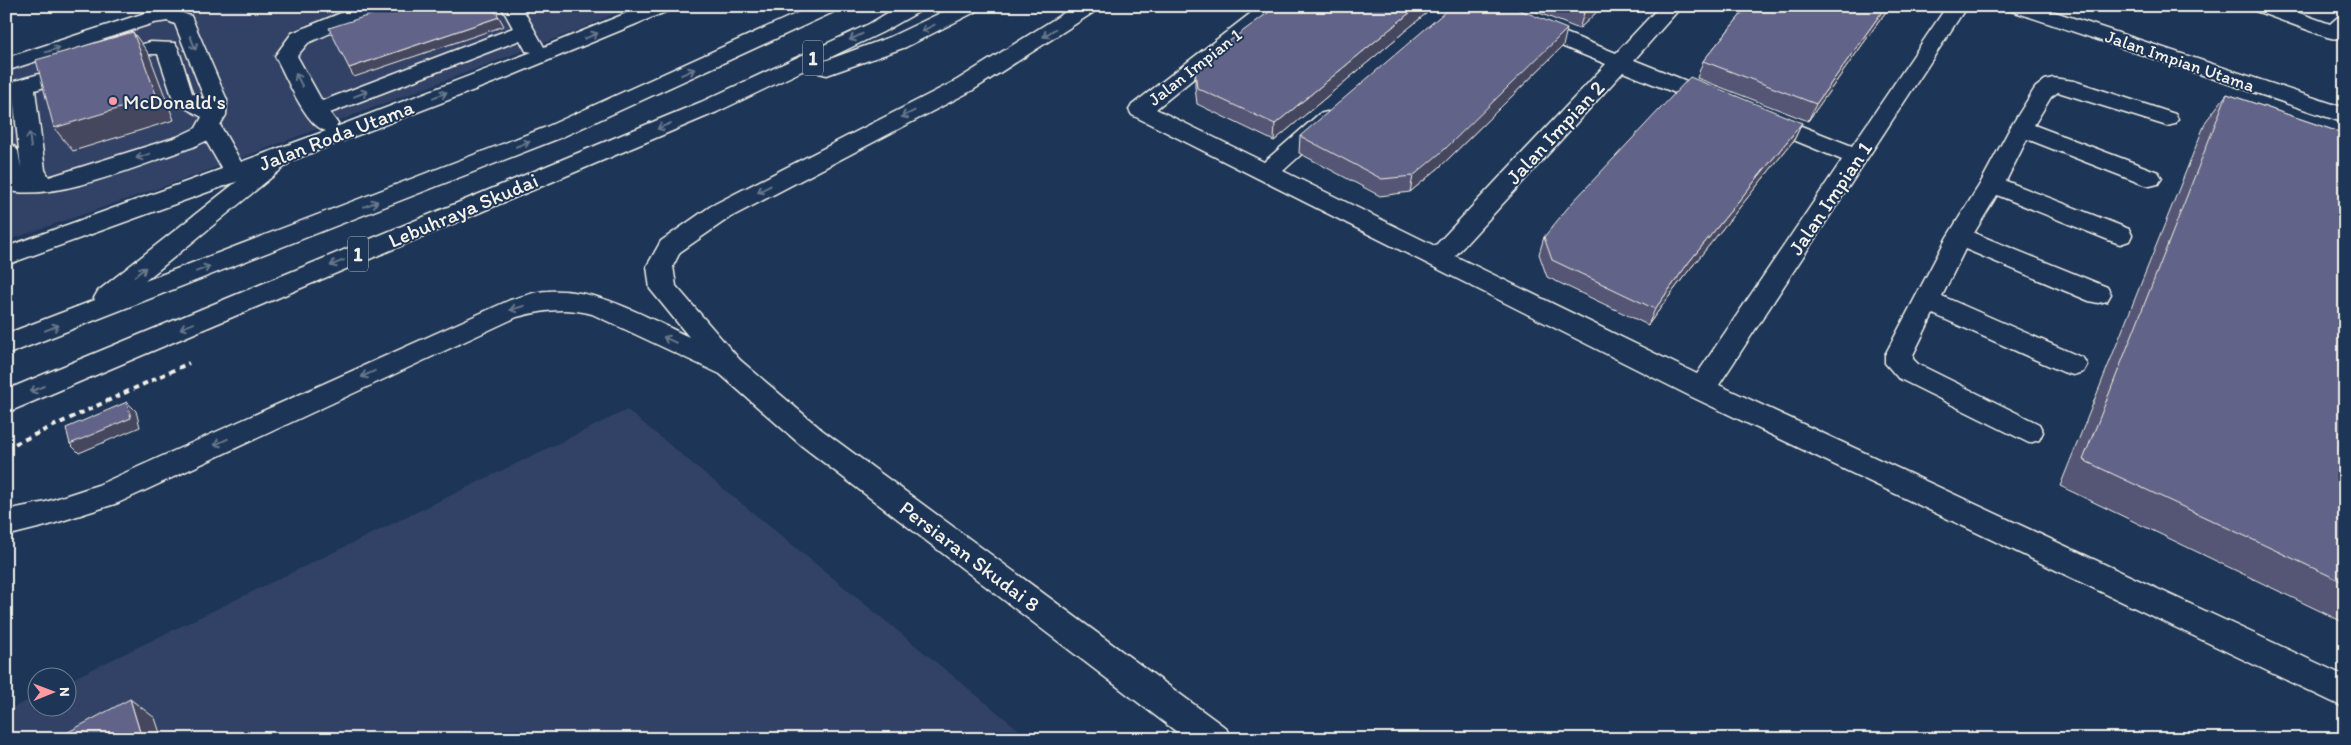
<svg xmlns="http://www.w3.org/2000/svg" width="2351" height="745" font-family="Itim,sans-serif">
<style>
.built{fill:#324366}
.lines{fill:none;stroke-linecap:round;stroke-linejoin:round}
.minor-casing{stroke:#f4f1e8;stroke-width:3}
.highway-casing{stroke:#f4f1e8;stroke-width:3}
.path{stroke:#f4f1e8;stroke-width:4;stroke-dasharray:5.5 4.5;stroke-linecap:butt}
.minor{fill:#1d3557;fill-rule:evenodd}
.highway{fill:#1d3557;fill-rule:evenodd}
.wall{fill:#545675;stroke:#f4f1e8}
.shaded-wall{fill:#45465f;stroke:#f4f1e8}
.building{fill:#626488;stroke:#f4f1e8}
.oneway{stroke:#68778a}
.poi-dot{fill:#ff9aa2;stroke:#1d3557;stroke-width:2}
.labels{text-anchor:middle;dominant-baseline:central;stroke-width:4;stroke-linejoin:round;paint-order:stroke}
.far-street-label{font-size:18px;fill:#f4f1e8;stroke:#1d3557}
.shield{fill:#1d3557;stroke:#b4b9bc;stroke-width:1}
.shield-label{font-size:20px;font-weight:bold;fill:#f4f1e8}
.poi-label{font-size:21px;fill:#f4f1e8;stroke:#1d3557;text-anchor:start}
.street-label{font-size:21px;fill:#f4f1e8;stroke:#1d3557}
</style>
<rect width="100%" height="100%" fill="#1d3557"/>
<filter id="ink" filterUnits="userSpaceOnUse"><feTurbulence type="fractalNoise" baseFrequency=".02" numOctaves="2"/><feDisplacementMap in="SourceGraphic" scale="10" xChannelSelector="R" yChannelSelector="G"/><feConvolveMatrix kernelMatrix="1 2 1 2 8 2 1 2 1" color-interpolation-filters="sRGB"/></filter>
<g filter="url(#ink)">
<g class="built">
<path d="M163,6H631L583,28L196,175L6,241V56Z"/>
<path d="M627,410L1030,739H6V711L37,696L38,708H68V681Z"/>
</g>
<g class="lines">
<defs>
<g id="minor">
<path d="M358,6H386L383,10L308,43L297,56L322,101L513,28L501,6H521L544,47L644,6H673L670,10L508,77L244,179L6,265V247L222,169L206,141L193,147C145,163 55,203 6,190V144L14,146L18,151L21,168L12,86L15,81L150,42L175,43L178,48L192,93L205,100L175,24L168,21L154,23L6,71V58L151,11L170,9L191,16L227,100L226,115L220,125L241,162L326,131C305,126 286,75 275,56L292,33ZM520,40L526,51L532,52L336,127L338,124L330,113ZM151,54H158L174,102L202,117L196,128L177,137L49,177L45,170L35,90Z"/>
<path d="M1075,6H1100L1097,10L973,90L729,218L680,252L673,266L676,286L740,360L822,430L1226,728L1231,739H1186L802,446L720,374L592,314C566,307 543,310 517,317L118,503L46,526L6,536V510L46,502L98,485L510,300C522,297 535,291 548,291C598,288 644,316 689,337L650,289L647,266L661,241L711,206L957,80Z"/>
<path d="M1260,6H1283L1156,109L1264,162L1319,114L1327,112L1335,114L1338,119L1335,124L1283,171L1435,246L1606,64L1472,10L1469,6H1498L1616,53L1660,6H1682L1634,60L1724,96L1727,101L1724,106L1716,108L1708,106L1623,72L1455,256L1697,374L1842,160L1755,124L1752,119L1755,114L1763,112L1771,114L1852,146L1947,6H1967L1719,385L2345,676V708L1692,397L1132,115L1129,110L1132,105Z"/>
<path d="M2006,6H2037L2345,108V123L2009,10Z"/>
<path d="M2250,6H2280L2330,24L2338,17L2345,15V34C2339,40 2334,39 2327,37L2253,10Z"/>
<path d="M2053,78L2074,81L2175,114L2178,119L2175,124L2167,126L2058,92L2051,97L2034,125L2158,172L2162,178L2158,184L2150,186L2142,184L2027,139L2006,181L2129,229L2132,235L2129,241L2120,244L2111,241L1997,195L1974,233L2107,287L2111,294L2107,301L2098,303L2089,301L1965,249L1942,296L2083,358L2087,365L2083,372L2073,375L2063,372L1933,314L1913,355V359L1918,364L2039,424L2043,432L2039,440L2029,443L1898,378L1885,363V355L1947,237L1980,184L2010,128L2035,88L2045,80Z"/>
</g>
<g id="highway">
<path d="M813,6H841L838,10L560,138L6,355V334L95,300L94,298L98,291L273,153L281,150L289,153L293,158L289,163L145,281L544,128Z"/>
<path d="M899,6H925L922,10L883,32L717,112L6,413V390L701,102L869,24Z"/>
<path d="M955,6H982L979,10L906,47L827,75L819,73L816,68L819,63L890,37Z"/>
</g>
</defs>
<use href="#minor" class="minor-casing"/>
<use href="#highway" class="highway-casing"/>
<path class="path" d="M6,448L189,363"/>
<use href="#minor" class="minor"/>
<use href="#highway" class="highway"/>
</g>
<g class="wall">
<path d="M1277,6H1435L1274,141L1197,104L1195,87V70Z"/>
<path d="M1522,6H1603L1579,29Z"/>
<path d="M1748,6H1890L1808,121L1697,78L1703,61Z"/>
<path d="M1563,46L1441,166L1410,192L1380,196L1299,153L1300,136Z"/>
<path d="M2227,94L2345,134V623L2060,486L2206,121Z"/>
<path d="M1802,123L1794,140L1682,279L1648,325L1547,277L1539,254L1544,237Z"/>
</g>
<g class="shaded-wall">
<path d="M1418,6H1435L1274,141L1275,124Z"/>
<path d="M1590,6H1603L1579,29L1584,13Z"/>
<path d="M1886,6H1890L1808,121L1816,104Z"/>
<path d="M499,17L504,26L354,77L349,68Z"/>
<path d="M1567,29L1563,46L1441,166L1410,192L1413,176Z"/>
<path d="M133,32L149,54L174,120L73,151L54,128Z"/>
<path d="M1802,123L1794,140L1682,279L1648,325L1655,309L1689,262Z"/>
<path d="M127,402L136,411L140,427L79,453L70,444Z"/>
<path d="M130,699L155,718L162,739H142Z"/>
</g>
<g class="building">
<path d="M398,6H492L499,17L349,68L329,28Z"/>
<path d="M1277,6H1418L1275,124L1197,88L1195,70L1224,45Z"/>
<path d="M1452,6H1510L1567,29L1445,149L1413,176L1382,179L1300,136Z"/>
<path d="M1567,6H1590L1584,13Z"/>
<path d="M1748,6H1886L1816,104L1703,61Z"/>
<path d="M133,32L157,97L54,128L36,60Z"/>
<path d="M1690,77L1802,123L1689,262L1655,309L1552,260L1544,237L1570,205Z"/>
<path d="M2227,94L2345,134V583L2083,460Z"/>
<path d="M127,402L131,418L70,444L66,428Z"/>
<path d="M130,699L142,739H55Z"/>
</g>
<defs><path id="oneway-shaft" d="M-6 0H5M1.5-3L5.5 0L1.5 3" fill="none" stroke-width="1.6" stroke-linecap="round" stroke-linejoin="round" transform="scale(1.25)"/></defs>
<g class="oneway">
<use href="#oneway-shaft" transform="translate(928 28) rotate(154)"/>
<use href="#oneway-shaft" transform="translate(1049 33) rotate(147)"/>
<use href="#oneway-shaft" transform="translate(591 36) rotate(-23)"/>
<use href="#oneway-shaft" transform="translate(856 37) rotate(154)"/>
<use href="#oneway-shaft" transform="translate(193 43) rotate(68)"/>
<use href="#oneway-shaft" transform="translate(53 50) rotate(-18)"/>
<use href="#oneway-shaft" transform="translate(688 72) rotate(-24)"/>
<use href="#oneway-shaft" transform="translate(299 80) rotate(-118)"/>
<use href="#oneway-shaft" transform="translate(361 94) rotate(-21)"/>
<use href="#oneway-shaft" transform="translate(440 95) rotate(-21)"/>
<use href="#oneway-shaft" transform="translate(908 114) rotate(153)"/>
<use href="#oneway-shaft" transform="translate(664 126) rotate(157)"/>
<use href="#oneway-shaft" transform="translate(30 140) rotate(-97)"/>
<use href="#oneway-shaft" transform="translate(523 144) rotate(-21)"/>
<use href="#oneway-shaft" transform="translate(143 156) rotate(162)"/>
<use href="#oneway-shaft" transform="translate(764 189) rotate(153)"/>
<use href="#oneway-shaft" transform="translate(371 204) rotate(-21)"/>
<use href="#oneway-shaft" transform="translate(337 263) rotate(157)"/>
<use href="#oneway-shaft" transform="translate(203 269) rotate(-21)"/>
<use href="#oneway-shaft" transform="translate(140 272) rotate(-39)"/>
<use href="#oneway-shaft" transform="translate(517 308) rotate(165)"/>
<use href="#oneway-shaft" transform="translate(187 326) rotate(157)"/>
<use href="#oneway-shaft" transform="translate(52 328) rotate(-21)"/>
<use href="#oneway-shaft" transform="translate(670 340) rotate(-155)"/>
<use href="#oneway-shaft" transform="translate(368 374) rotate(155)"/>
<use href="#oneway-shaft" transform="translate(37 389) rotate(157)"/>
<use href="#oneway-shaft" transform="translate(221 442) rotate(155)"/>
</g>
</g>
<circle class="poi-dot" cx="113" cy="101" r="5"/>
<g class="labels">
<g class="far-street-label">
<text transform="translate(2180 61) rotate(19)">Jalan Impian Utama</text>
<text transform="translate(1195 67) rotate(-38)">Jalan Impian 1</text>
</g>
<g class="shield">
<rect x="803" y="40.5" width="20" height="35" rx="4"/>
<rect x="348" y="236.5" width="20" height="35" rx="4"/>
</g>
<g class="shield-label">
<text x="813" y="58">1</text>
<text x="358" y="254">1</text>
</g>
<g class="poi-label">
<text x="123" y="101">McDonald's</text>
</g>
<g class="street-label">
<text transform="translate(1555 132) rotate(-47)">Jalan Impian 2</text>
<text transform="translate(336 135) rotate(-21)">Jalan Roda Utama</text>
<text transform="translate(1830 198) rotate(-56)">Jalan Impian 1</text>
<text transform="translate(463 210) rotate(-23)">Lebuhraya Skudai</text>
<text transform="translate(970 556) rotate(37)">Persiaran Skudai 8</text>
</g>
</g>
<rect width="2351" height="745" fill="none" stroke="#1d3557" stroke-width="25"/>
<rect x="12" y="12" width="2326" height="720" fill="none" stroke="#f4f1e8" stroke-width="2" filter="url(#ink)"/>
<g transform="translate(52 692) rotate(89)"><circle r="24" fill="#1d3557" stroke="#738091"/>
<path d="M0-4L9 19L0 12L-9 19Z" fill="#ff9aa2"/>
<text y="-8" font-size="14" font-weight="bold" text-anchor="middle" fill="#f4f1e8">N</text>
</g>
</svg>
